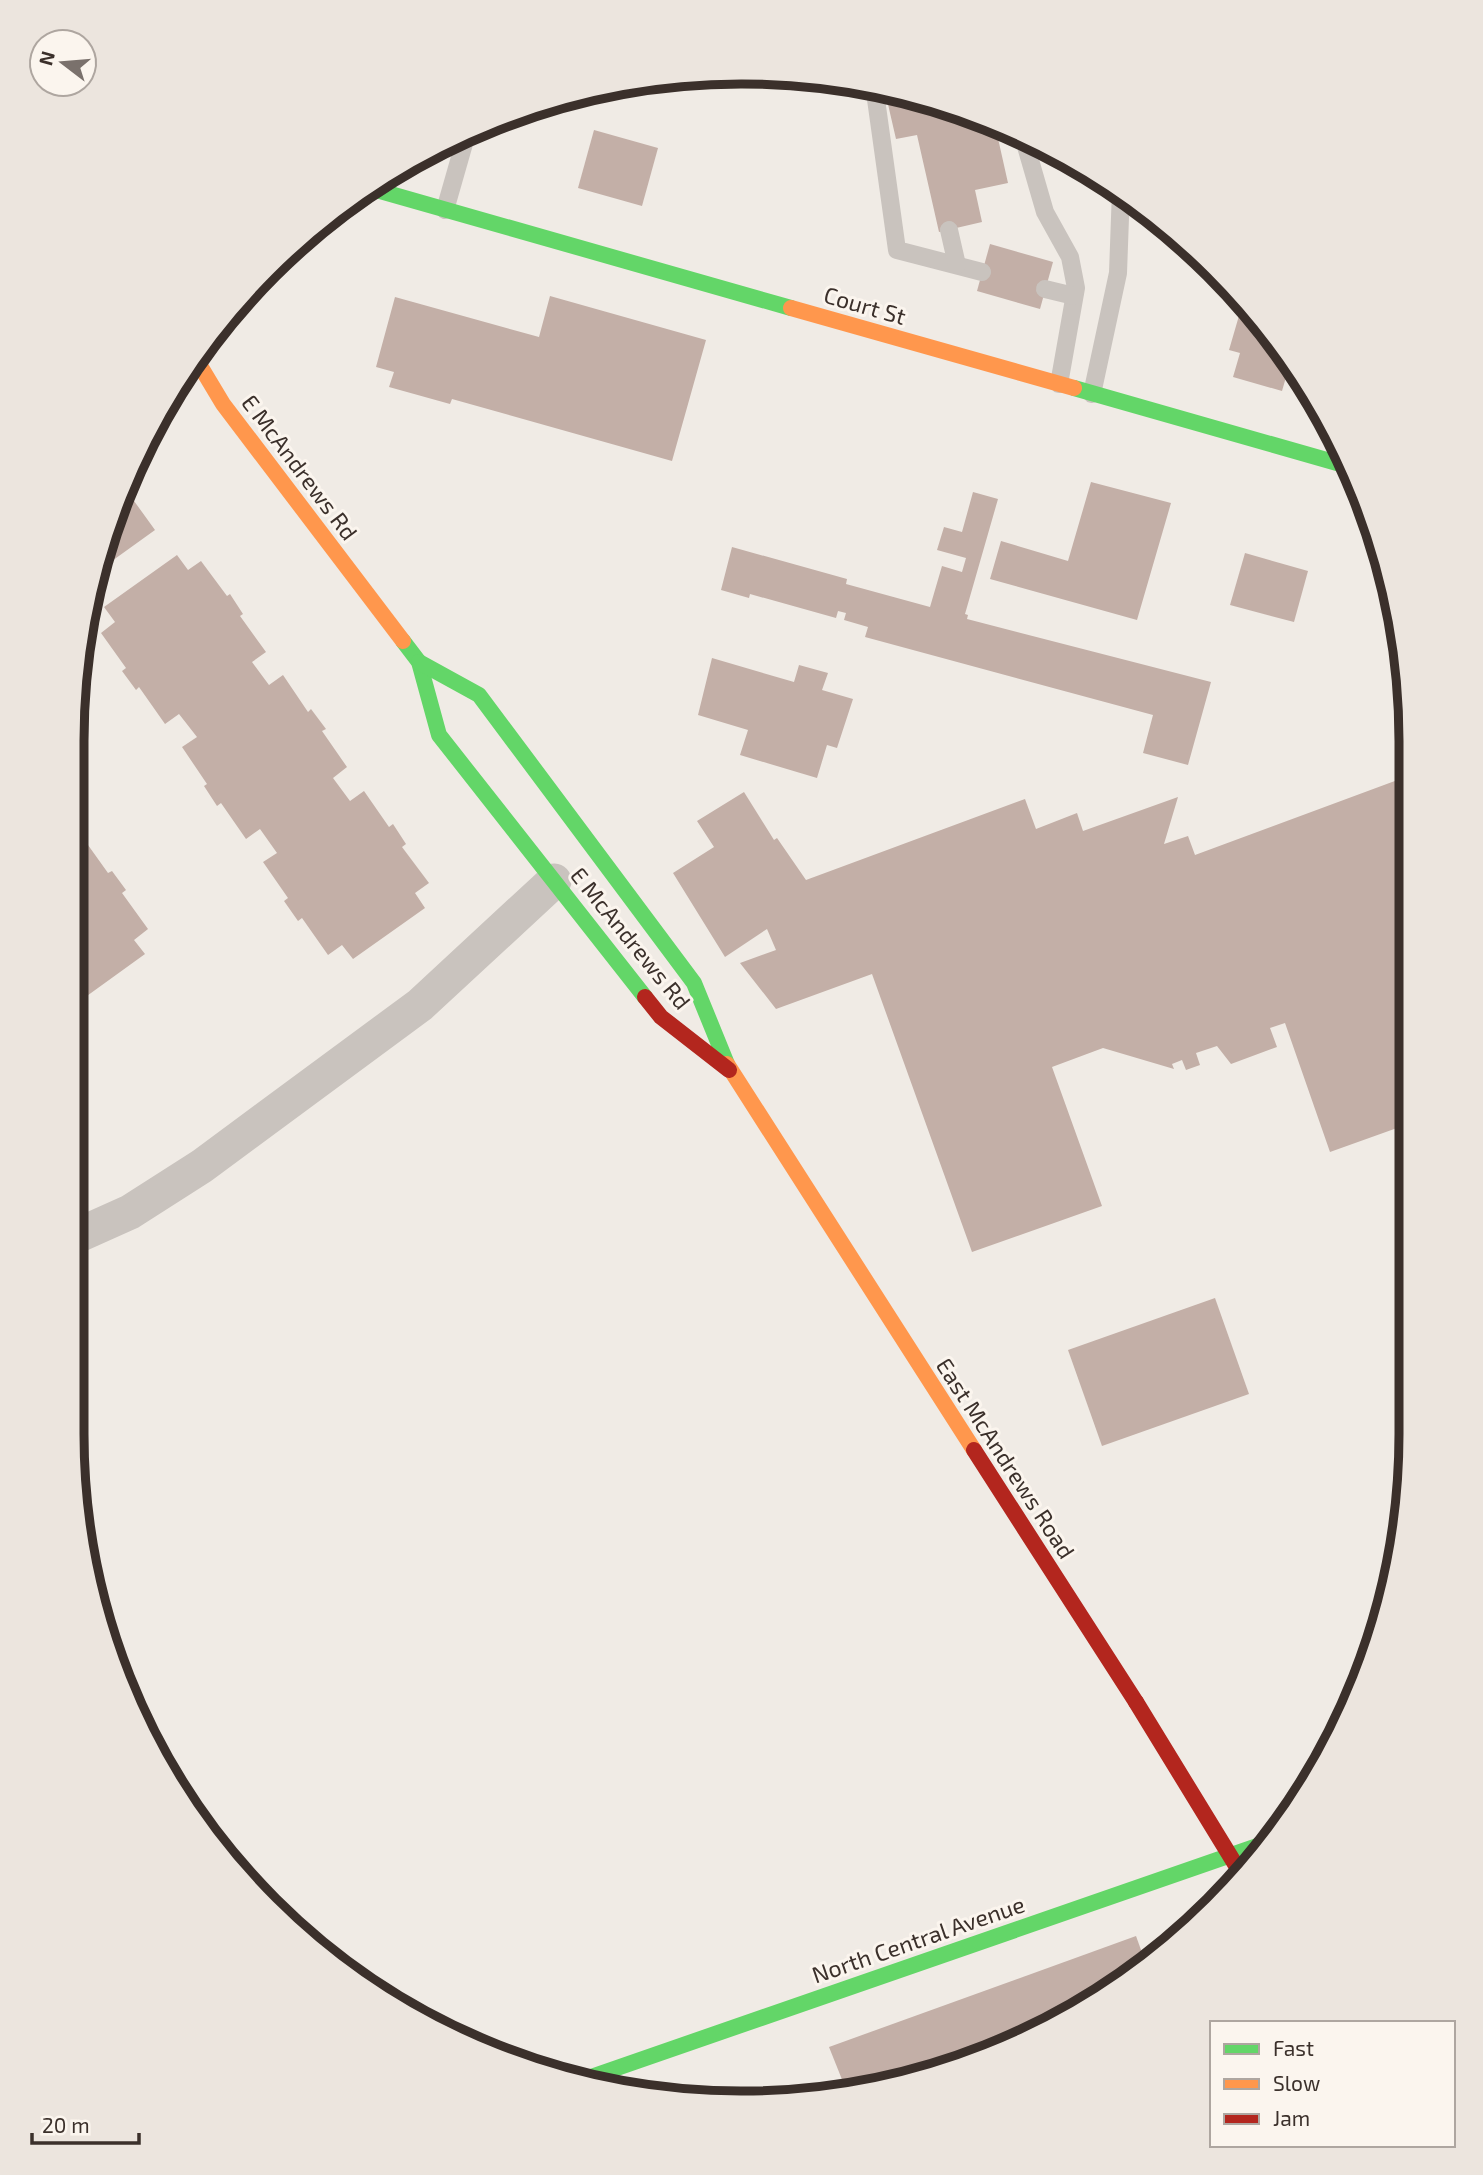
<svg xmlns="http://www.w3.org/2000/svg" width="1483" height="2175" font-family="'Exo 2',sans-serif">
<style>
.building{fill:#c3afa7}
.lines{fill:none;stroke-linecap:round;stroke-linejoin:round}
.lane{stroke:#c9c3be;stroke-width:18}
.street{stroke:#c9c3be;stroke-width:35}
.fast{stroke:#63d668;stroke-width:16}
.slow{stroke:#ff974d;stroke-width:16}
.jam{stroke:#b3261e;stroke-width:16}
.jam-bridge{stroke:#b3261e;stroke-width:16}
.labels{text-anchor:middle;dominant-baseline:central;stroke-width:6;stroke-linejoin:round;paint-order:stroke}
.street-label{font-size:23px;fill:#3b302b;stroke:#fbf5ee}
.rim{fill:none;stroke:#3b302b;stroke-width:9}
</style>
<rect width="100%" height="100%" fill="#f0ebe5"/>
<g class="building">
<path d="M908,95L1000,124L995,125L1008,183L975,190L982,222L939,232L917,135L896,139L887,100Z"/>
<path d="M594,130L658,148L642,206L578,188Z"/>
<path d="M990,244L1053,262L1040,309L977,291Z"/>
<path d="M550,296L706,340L672,461L452,399L450,404L389,387L394,372L376,367L395,297L539,337Z"/>
<path d="M1243,302L1291,360L1282,391L1233,377L1240,353L1229,350Z"/>
<path d="M131,473L140,485L129,494L155,530L98,571Z"/>
<path d="M1091,482L1171,503L1137,620L990,579L1001,541L1068,561Z"/>
<path d="M973,492L998,499L965,614L968,615L967,619L1211,682L1188,765L1143,753L1153,715L865,637L868,627L844,620L846,613L838,611L836,618L750,594L749,598L721,590L732,547L847,579L846,584L930,607L942,566L962,572L966,558L937,550L944,527L962,532Z"/>
<path d="M1245,553L1308,571L1294,622L1230,605Z"/>
<path d="M177,555L188,570L201,561L227,596L230,594L243,614L240,616L266,652L252,662L269,685L283,675L308,712L311,709L326,729L322,731L347,767L333,778L350,801L364,791L389,827L393,824L406,844L402,847L429,883L415,893L425,908L353,959L342,945L328,955L302,918L298,921L284,901L288,898L263,862L277,853L260,829L246,839L221,803L217,806L204,786L207,784L182,747L197,737L179,714L165,724L139,687L136,690L122,671L126,668L101,633L115,622L104,607Z"/>
<path d="M712,658L794,682L799,665L828,673L822,690L853,699L837,748L827,745L817,778L740,755L748,730L698,715Z"/>
<path d="M1411,775V1123L1330,1152L1285,1023L1270,1028L1277,1047L1231,1064L1217,1046L1196,1053L1200,1065L1186,1070L1182,1060L1172,1064L1174,1069L1103,1048L1052,1067L1102,1206L972,1252L872,974L776,1009L740,963L776,950L767,929L725,957L673,873L714,847L697,821L744,792L774,840L777,838L806,880L1025,799L1036,829L1077,813L1083,831L1178,797L1164,844L1188,836L1195,855Z"/>
<path d="M83,838L108,873L112,871L126,890L122,893L148,929L134,940L145,954L73,1006L72,846Z"/>
<path d="M1215,1298L1249,1394L1102,1446L1068,1350Z"/>
<path d="M1136,1936L1145,1961L1076,2014L873,2090L847,2092L829,2047Z"/>
</g>
<g class="lines">
<g class="lane">
<path d="M874,85L897,250L982,272"/>
<path d="M1023,136L1045,212L1070,257L1076,288L1059,384"/>
<path d="M445,210L467,133"/>
<path d="M949,230L957,265"/>
<path d="M1045,289L1074,296"/>
<path d="M1092,394L1118,273L1121,190"/>
</g>
<path class="street" d="M72,1238L130,1212L202,1166L420,1005L554,881"/>
<g class="fast">
<path d="M366,187L791,308"/>
<path d="M1074,388L1351,467"/>
<path d="M403,641L419,662L439,735L645,997"/>
<path d="M419,662L479,695L694,983L727,1064"/>
<path d="M591,2077L1260,1845"/>
</g>
<g class="slow">
<path d="M791,308L1074,388"/>
<path d="M199,364L223,404L403,641"/>
<path d="M727,1064L974,1450"/>
</g>
<g class="jam">
<path d="M645,997L661,1017L729,1070"/>
<path d="M974,1450L1136,1702"/>
</g>
<path class="jam-bridge" d="M1136,1702L1240,1872"/>
</g>
<g class="labels">
<g class="street-label">
<text transform="translate(865 305) rotate(16)">Court St</text>
<text transform="translate(300 467) rotate(53)">E McAndrews Rd</text>
<text transform="translate(631 938) rotate(51)">E McAndrews Rd</text>
<text transform="translate(1006 1458) rotate(57)">East McAndrews Road</text>
<text transform="translate(918 1939) rotate(-19)">North Central Avenue</text>
</g>
</g>
<path d="M0 0H1483V2175H0ZM741 84H742A657 657 0 0 1 1399 741V1434A657 657 0 0 1 742 2091H741A657 657 0 0 1 84 1434V741A657 657 0 0 1 741 84Z" fill="#ece5de" fill-rule="evenodd"/>
<path class="rim" d="M741 84H742A657 657 0 0 1 1399 741V1434A657 657 0 0 1 742 2091H741A657 657 0 0 1 84 1434V741A657 657 0 0 1 741 84Z"/>
<rect x="1210" y="2021" width="245" height="126" fill="#fbf5ee" stroke="#aea6a0" stroke-width="2"/>
<rect x="1224" y="2044" width="35" height="10" fill="#63d668" stroke="#aea6a0" stroke-width="2"/>
<text x="1273" y="2056" font-size="21" fill="#3b302b">Fast</text>
<rect x="1224" y="2079" width="35" height="10" fill="#ff974d" stroke="#aea6a0" stroke-width="2"/>
<text x="1273" y="2091" font-size="21" fill="#3b302b">Slow</text>
<rect x="1224" y="2114" width="35" height="10" fill="#b3261e" stroke="#aea6a0" stroke-width="2"/>
<text x="1273" y="2126" font-size="21" fill="#3b302b">Jam</text>
<g transform="translate(63 63) rotate(286)"><circle r="33" fill="#fbf5ee" stroke="#aea6a0" stroke-width="2"/>
<path d="M0-5L12 26L0 18L-12 26Z" fill="#7a716c"/>
<text y="-10" font-size="19" font-weight="bold" text-anchor="middle" fill="#3b302b">N</text>
</g>
<path d="M32 2133v10h107v-10" fill="none" stroke="#3b302b" stroke-width="3.5"/>
<text x="42" y="2133" font-size="21" fill="#3b302b" stroke="#fbf5ee" stroke-width="5" paint-order="stroke">20 m</text>
</svg>
